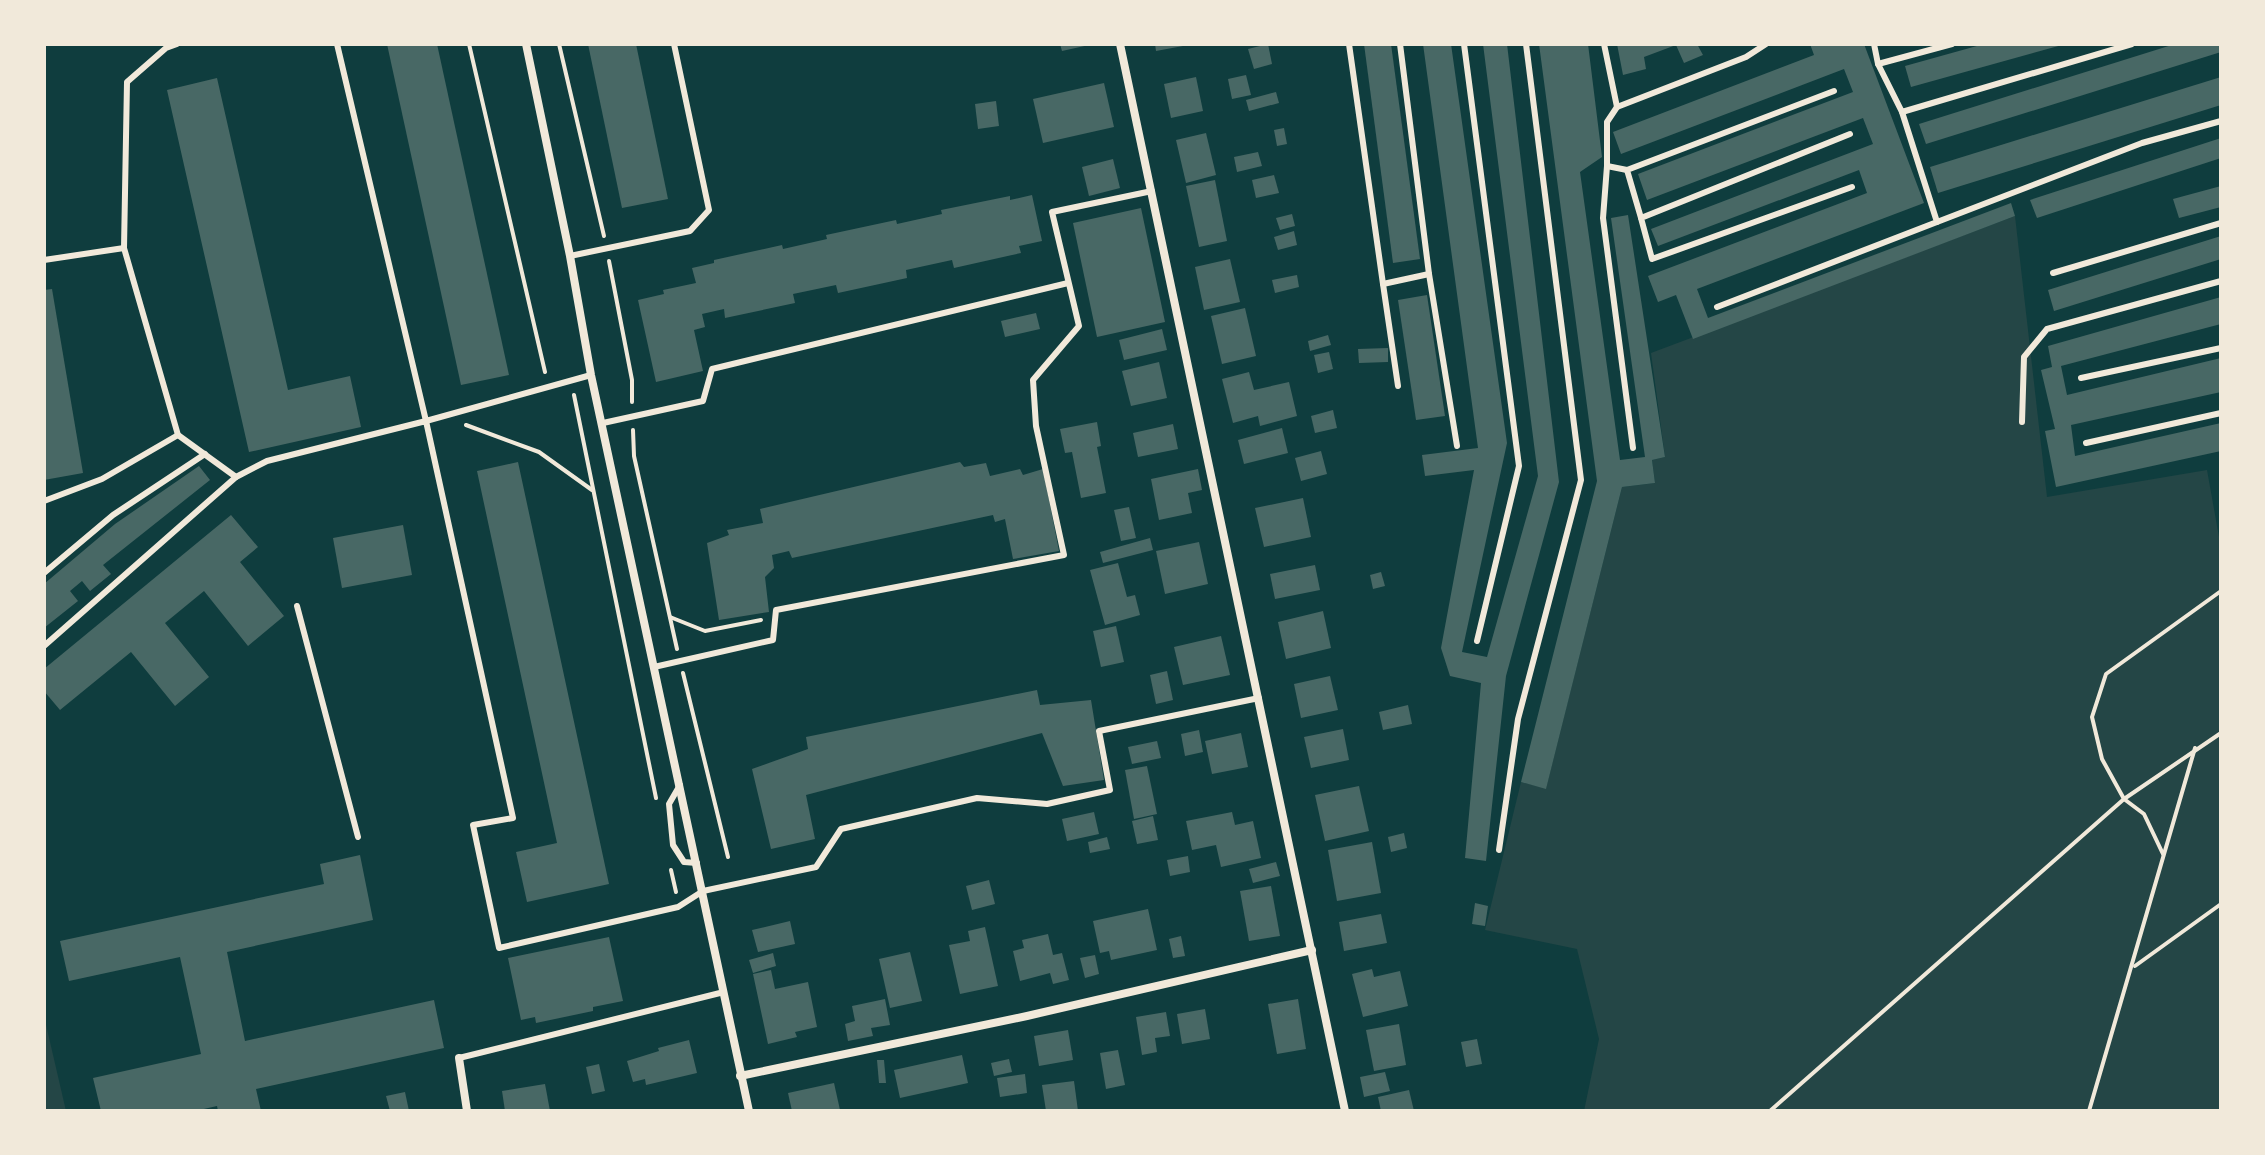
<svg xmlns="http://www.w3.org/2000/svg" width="2265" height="1155" font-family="Montserrat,sans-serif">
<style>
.green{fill:#244646}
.building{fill:#486865}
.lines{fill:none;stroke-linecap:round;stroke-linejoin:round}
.path{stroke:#f1e9da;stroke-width:4}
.service{stroke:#f1e9da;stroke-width:6}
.minor{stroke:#f1e9da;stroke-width:8}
</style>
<rect width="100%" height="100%" fill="#0f3d3e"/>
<g class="green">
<path d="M2015,216L2047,497L2207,470L2221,548V1111H1584L1599,1039L1577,949L1485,930L1521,782L1546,788L1622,487L1655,483L1652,460L1665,457L1651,353Z"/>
<path d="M44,1016L66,1111H44Z"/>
</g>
<g class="building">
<path d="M387,44H437L509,375L461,385Z"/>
<path d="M588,44H636L668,199L622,208Z"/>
<path d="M1060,44H1089V45L1062,51Z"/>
<path d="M1155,44H1183V46L1156,51Z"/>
<path d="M1268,44L1272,64L1254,69L1248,49Z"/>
<path d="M1364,44H1391L1420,259L1393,263Z"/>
<path d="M1423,44H1451L1507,443L1462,652L1487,657L1538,476L1483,44H1507L1559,482L1506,676L1486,861L1465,858L1481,683L1450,676L1441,648L1474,470L1425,476L1422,455L1478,448Z"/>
<path d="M1539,44H1588L1602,157L1580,172L1620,460L1645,457L1611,218L1628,215L1665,457L1652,460L1655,483L1622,487L1546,789L1521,782L1597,481Z"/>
<path d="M1617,44H1697L1703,55L1684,63L1676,45L1644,57L1646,69L1623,75Z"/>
<path d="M1810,44H1864L1924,203L1697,289L1708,318L2011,203L2015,216L1693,339L1676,295L1658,302L1648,276L1867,193L1859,170L1658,246L1651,229L1873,144L1863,118L1647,200L1638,174L1853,92L1844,69L1621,154L1613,132L1814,55Z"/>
<path d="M1984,44L2062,45L1911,87L1905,66Z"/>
<path d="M2175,44H2221V52L1926,144L1919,124Z"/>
<path d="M1246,75L1251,95L1232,99L1228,79Z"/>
<path d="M1196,77L1203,111L1171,118L1164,84Z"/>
<path d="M2221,77V105L1938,193L1930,167Z"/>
<path d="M217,78L288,390L350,376L361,427L249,452L167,90Z"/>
<path d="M1104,83L1114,127L1043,143L1033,99Z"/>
<path d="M1276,92L1279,103L1249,111L1246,100Z"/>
<path d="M996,101L999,126L978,129L975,104Z"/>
<path d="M1284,128L1287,144L1277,146L1274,130Z"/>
<path d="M1206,133L1216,175L1186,183L1176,140Z"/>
<path d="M2221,138V158L2037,218L2030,200Z"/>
<path d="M1258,152L1262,166L1237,172L1234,157Z"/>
<path d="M1113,159L1120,188L1089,196L1082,167Z"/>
<path d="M1274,175L1279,193L1256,198L1252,180Z"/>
<path d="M1215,180L1227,241L1199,247L1186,186Z"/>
<path d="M2221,186V207L2179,218L2173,199Z"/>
<path d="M1032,195L1042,241L1019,246L1021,253L954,268L952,260L906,270L907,278L838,293L836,285L793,294L795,303L725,318L724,309L702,314L705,327L694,330L703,371L656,382L638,300L664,294L663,290L696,283L692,268L714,263V260L782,245L783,249L827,239L826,235L896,220L897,224L942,214L941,210L1010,196V200Z"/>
<path d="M1141,208L1165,322L1097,337L1073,223Z"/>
<path d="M1292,214L1295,226L1280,230L1276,218Z"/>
<path d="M1294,231L1297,245L1278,250L1274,237Z"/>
<path d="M2221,236V259L2054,311L2048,290Z"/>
<path d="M1230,259L1240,302L1204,310L1195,267Z"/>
<path d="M1297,275L1299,287L1275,293L1272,280Z"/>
<path d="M52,289L83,473L44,480V290Z"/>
<path d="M1427,295L1445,416L1416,420L1398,300Z"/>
<path d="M2221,297V324L2061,366L2067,395L2221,358V392L2071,425L2075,456L2221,423V451L2056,487L2045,431L2055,429L2041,370L2052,367L2048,346Z"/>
<path d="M1245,308L1256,356L1222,364L1211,316Z"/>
<path d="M1036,313L1040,329L1005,337L1001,321Z"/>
<path d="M1162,329L1167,350L1124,360L1119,340Z"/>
<path d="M1328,335L1331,345L1310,351L1308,341Z"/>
<path d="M1388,348V362L1359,363L1358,349Z"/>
<path d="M1329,352L1333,369L1318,373L1314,355Z"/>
<path d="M1159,362L1167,398L1131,406L1122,371Z"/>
<path d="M1249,372L1254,390L1289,382L1297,416L1260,426L1258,416L1233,423L1222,379Z"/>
<path d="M1333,410L1337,428L1315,433L1311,416Z"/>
<path d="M1097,422L1101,446L1097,447L1106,493L1081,498L1072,452L1065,453L1060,429Z"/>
<path d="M1173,424L1178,449L1138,457L1133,433Z"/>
<path d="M1282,428L1288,453L1244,464L1238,440Z"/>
<path d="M1321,451L1327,474L1301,481L1295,458Z"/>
<path d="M518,462L609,884L527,902L516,852L557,843L477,471Z"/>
<path d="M960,462L964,467L986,463L990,476L1020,469L1023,475L1043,469L1059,551L1013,559L1005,519L995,522L993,515L792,558L789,551L772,555L774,568L765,577L769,612L719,620L707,543L729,535L727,530L763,523L760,509Z"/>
<path d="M199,466L210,480L103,565L111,574L90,591L82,581L70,591L78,601L44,628V584L115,524Z"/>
<path d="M1198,469L1202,490L1188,493L1192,513L1159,520L1151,479Z"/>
<path d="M1303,498L1311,537L1264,547L1255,508Z"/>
<path d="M1129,507L1136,538L1121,541L1114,510Z"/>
<path d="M231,515L258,547L240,562L284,616L248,646L204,591L165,623L209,677L175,706L131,652L60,710L44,691V669Z"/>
<path d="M403,525L412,575L342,588L333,538Z"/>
<path d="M1150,538L1153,550L1103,563L1100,552Z"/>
<path d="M1199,542L1208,584L1165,594L1156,551Z"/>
<path d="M1118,563L1127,597L1135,595L1140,615L1105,625L1090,570Z"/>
<path d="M1315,565L1320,590L1275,599L1270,574Z"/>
<path d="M1381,572L1385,586L1373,589L1370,575Z"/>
<path d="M1323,611L1331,648L1286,659L1278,622Z"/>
<path d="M1116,626L1124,662L1101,667L1093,631Z"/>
<path d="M1221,636L1230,675L1183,685L1174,647Z"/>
<path d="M1167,671L1173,700L1156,704L1150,675Z"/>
<path d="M1330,676L1338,710L1301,718L1294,684Z"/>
<path d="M1037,690L1040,705L1091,700L1104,780L1063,786L1042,733L806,795L815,839L771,849L752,769L808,749L806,737Z"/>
<path d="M1408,705L1412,724L1383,730L1379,712Z"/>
<path d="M1343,729L1349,760L1311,768L1304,737Z"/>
<path d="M1199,730L1203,752L1185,756L1181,734Z"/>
<path d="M1241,733L1248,767L1212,774L1205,741Z"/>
<path d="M1157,741L1161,758L1132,764L1128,747Z"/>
<path d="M1147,766L1157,814L1134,819L1125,770Z"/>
<path d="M1359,786L1369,831L1325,841L1315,795Z"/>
<path d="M1094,812L1099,834L1067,841L1062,819Z"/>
<path d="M1232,812L1235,825L1253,821L1261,858L1221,867L1216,845L1192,850L1186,821Z"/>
<path d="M1153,816L1158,840L1137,844L1132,821Z"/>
<path d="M1404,833L1407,848L1391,852L1388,837Z"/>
<path d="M1107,837L1110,849L1090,853L1088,842Z"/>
<path d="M1372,842L1381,893L1337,901L1328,850Z"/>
<path d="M360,855L373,920L227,952L245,1041L434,1000L444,1048L256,1089L261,1111H218L217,1106L195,1111H101L93,1078L201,1054L180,957L69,981L60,941L324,884L320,864Z"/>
<path d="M1188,856L1190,872L1170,876L1167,860Z"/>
<path d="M1276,862L1280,876L1253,883L1249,869Z"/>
<path d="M989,880L995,904L972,910L966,886Z"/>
<path d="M1271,886L1280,936L1249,941L1240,891Z"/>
<path d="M1475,903L1488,906L1485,926L1472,924Z"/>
<path d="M1148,909L1157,950L1111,960L1109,951L1100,953L1093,921Z"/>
<path d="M1381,914L1387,943L1344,951L1339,922Z"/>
<path d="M790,921L795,944L758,952L752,930Z"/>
<path d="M985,927L998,986L960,994L949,945L970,941L968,931Z"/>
<path d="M1048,934L1053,955L1062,953L1069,980L1053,984L1050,973L1020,981L1013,951L1024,948L1022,940Z"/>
<path d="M1181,936L1185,956L1173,958L1169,939Z"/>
<path d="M609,937L623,1001L593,1007V1011L536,1023L535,1017L521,1020L508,958Z"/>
<path d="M910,952L922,1001L890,1008L879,959Z"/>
<path d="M773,953L776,966L753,973L749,960Z"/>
<path d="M1095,955L1099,974L1085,978L1080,958Z"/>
<path d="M1372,969L1374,977L1400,971L1408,1006L1363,1017L1352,974Z"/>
<path d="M771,970L775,989L808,982L817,1027L795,1032L797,1037L768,1044L753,974Z"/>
<path d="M885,999L890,1025L871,1028L873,1036L848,1041L845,1024L855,1021L852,1006Z"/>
<path d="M1298,999L1306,1049L1277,1054L1268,1004Z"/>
<path d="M1205,1009L1210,1039L1182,1044L1177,1014Z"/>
<path d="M1166,1012L1170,1036L1155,1038L1157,1052L1142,1055L1136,1017Z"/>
<path d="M1399,1024L1406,1065L1374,1071L1366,1030Z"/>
<path d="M1068,1030L1073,1060L1039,1066L1034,1036Z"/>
<path d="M1477,1039L1482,1064L1466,1067L1461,1042Z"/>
<path d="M689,1040L697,1073L646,1085L645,1079L633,1082L627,1061L659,1051L658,1048Z"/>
<path d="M1118,1050L1125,1085L1106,1089L1100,1053Z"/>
<path d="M962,1055L968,1083L900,1098L894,1070Z"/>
<path d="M1009,1059L1012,1072L994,1076L991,1063Z"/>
<path d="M877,1060H884L886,1083H879Z"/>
<path d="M599,1064L605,1091L592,1094L586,1067Z"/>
<path d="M1385,1072L1390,1091L1364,1097L1360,1077Z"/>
<path d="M1025,1074L1027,1093L1000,1097L997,1078Z"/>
<path d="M1074,1081L1078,1111H1046L1042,1085Z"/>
<path d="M834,1083L840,1110L792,1111L788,1093Z"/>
<path d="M545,1084L550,1111H505L502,1091Z"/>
<path d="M1409,1090L1414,1111H1381L1378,1097Z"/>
<path d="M405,1092L409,1111H390L386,1096Z"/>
</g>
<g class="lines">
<g class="path">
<path d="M469,44L545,372"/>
<path d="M559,44L604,236"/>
<path d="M609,261L632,380V402"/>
<path d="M574,395L656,798"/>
<path d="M466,425L539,452L592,490"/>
<path d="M633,430L634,456L677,649"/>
<path d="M670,617L705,631L761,620"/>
<path d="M683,673L728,857"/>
<path d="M2163,854L2144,814L2124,799L2102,759L2092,717L2106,674L2221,591"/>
<path d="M671,870L676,892"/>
<path d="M2135,966L2221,904"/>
<path d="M1770,1111L2124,799L2221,733"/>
<path d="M2089,1111L2195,748"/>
</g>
<g class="service">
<path d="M177,44L166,48L127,82L124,248L178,435L236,477L267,461L426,421L513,818L473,825L499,948L678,907L703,891L816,867L841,829L977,798L1047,804L1110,790L1099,731L1259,698"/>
<path d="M337,44L426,421L591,375"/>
<path d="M1349,44L1383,284"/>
<path d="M1400,44L1429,274L1457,446"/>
<path d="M1464,44L1519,466L1477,641"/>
<path d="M1604,44L1617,107L1746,57L1766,44"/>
<path d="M1874,44L1878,64L1902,112L2132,44"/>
<path d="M1878,64L1952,44"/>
<path d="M1617,107L1607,122V166L1627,170"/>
<path d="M1850,134L1641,218L1652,259L1852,187"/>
<path d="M1607,166L1603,218L1633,448"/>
<path d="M1641,218L1627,170L1834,91"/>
<path d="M1937,222L2142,143L2221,121"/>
<path d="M570,256L690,231L709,210L674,44"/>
<path d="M44,260L124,248"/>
<path d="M2053,273L2221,223"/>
<path d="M1717,307L1937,222L1902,112"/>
<path d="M2081,378L2221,348"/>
<path d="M1398,386L1383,284L1429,274"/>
<path d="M2022,422L2024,357L2047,329L2221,281"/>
<path d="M603,423L703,401L712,369L1068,283"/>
<path d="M2086,443L2221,413"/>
<path d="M44,501L102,479L178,435"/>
<path d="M44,573L113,515L205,454"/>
<path d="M297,606L358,837"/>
<path d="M44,646L236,477"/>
<path d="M654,667L773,640L776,610L1064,555L1036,426L1033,380L1079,326L1052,212L1152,191"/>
<path d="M680,785L669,804L673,845L684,862L697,863"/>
<path d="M1499,850L1518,719L1581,480L1526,44"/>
<path d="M459,1058L724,992"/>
</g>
<g class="minor">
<path d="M526,44L570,256L591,375L749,1111"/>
<path d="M1120,44L1345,1111"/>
<path d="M459,1058L467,1111"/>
<path d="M740,1076L1027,1016L1312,950"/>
</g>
</g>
<rect width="2265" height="1155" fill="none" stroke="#f1e9da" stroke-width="92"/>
</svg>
